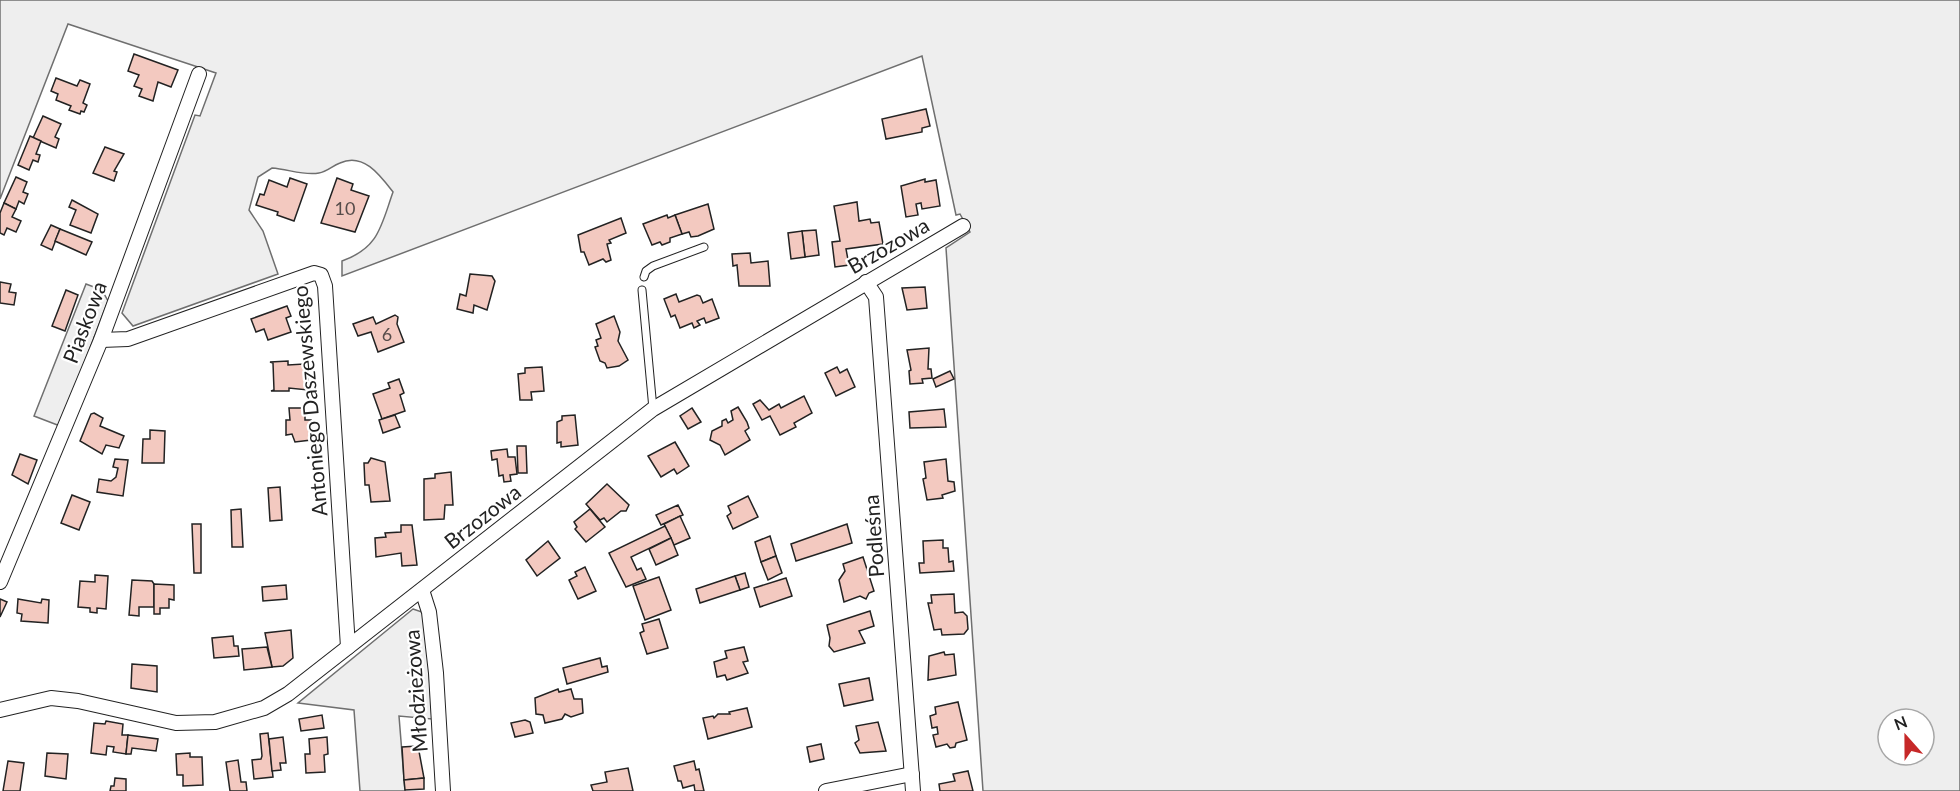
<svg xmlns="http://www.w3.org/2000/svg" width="1960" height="791" font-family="Lato,sans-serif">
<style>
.green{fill:#eee;stroke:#6f6f6f;stroke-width:1.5;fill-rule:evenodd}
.building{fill:#f3c9c0;stroke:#222;stroke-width:1.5}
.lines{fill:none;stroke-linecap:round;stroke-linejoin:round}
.service-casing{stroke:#222;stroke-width:9}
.minor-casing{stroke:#222;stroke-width:16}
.service{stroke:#fff;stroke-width:7}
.minor{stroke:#fff;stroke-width:14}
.labels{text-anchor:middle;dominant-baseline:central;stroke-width:4.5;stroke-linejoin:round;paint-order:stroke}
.number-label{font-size:18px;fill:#564c4a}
.street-label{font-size:21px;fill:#222;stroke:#fff}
</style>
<rect width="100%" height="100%" fill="#fff"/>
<g class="green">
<path d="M0,0H1960V791H983L946,248L970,232L960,214L956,215L922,56L342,276V261C379,248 381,226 393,192C380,175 363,152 340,163C332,166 327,172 319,173C304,176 288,169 272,168L258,177L249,210L263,231L278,274L133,326L122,313L195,115L200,116L216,73L68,24L0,199ZM1888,719H1924V755H1888Z"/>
<path d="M86,284L102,290L108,301L60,426L34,416Z"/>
<path d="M413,609L422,612L426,624L432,719L399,716L405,791H360L354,710L298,703Z"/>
</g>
<g class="building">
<path d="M134,54L178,70L171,87L158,82L153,101L139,96L142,89L134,86L139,75L128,71Z"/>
<path d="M56,78L77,86L80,80L90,84L83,103L87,105L84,112L81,111L80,114L69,110L71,106L56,100L58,94L51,91Z"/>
<path d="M926,109L930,126L922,128V132L886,139L882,119Z"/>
<path d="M43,116L61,124L55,137L59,139L56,148L33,138Z"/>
<path d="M30,136L41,141L36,154L40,155L38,162L33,160L29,170L18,165Z"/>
<path d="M105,147L124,154L114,171L117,172L114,181L93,173Z"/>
<path d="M16,177L27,182L23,192L28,194L24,204L19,201L16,209L4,203Z"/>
<path d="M290,178L307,184L294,221L277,215L278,212L256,205L260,194L264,195L269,180L287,187Z"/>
<path d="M337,178L353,184L351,190L369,196L355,232L321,223Z"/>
<path d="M925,179V182L936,180L940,206L922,209L921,203L916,204L918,215L906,217L901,186Z"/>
<path d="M72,200L98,214L91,233L70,225L76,210L69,207Z"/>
<path d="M857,202L859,221L870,219L871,223L879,222L883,244L846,249L849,265L835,267L832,242L840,241L834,206Z"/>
<path d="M4,203L16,209L12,217L21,221L16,232L7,228L4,235L0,233V213Z"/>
<path d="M708,204L714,229L698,236L691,237L689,232L682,234L675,215Z"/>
<path d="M667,215L668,218L675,215L682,234L670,238V242L662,245L660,242L652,245L643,224Z"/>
<path d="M621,218L626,233L609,240L611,243L607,244L611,260L606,262L603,259L589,265L584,252H581L578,235Z"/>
<path d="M51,225L60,229L52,250L41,245Z"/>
<path d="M60,229L92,242L86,255L55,241Z"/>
<path d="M816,230L819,255L805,257L802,231Z"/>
<path d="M802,231L805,257L791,259L788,233Z"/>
<path d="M750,253L751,263L768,261L770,286H739L737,265L733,266L732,254Z"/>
<path d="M470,274L492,276L495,281L487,310L474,305L473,313L457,309L460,294L466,296Z"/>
<path d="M0,282L11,284L9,292L16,293L14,305L0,303Z"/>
<path d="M925,287L927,308L907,310L902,288Z"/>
<path d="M66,290L78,295L65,331L52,326Z"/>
<path d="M676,294L679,302L697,295L700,296L703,303L712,299L719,318L706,323L704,318L697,321L700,325L694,328L692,323L680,328L675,315L671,317L664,299Z"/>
<path d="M287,306L291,316L286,318L291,332L268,340L264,329L256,332L251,319Z"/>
<path d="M395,315L398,317L397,324L404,342L378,352L371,332L358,336L353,324L373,317L376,324Z"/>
<path d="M614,316L620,332L618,341L628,360L619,366L607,368L605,363L600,361L595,347L598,346L596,340L601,338L596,324Z"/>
<path d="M929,348L928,369H931L932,378L922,379L923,383L910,384L909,371L911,370L907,350Z"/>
<path d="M288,361V365L304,364V374H308V390L289,388V391H271L274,390L273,363L270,362Z"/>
<path d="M542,367L544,391L531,392L532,400H520L518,374L525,373V368Z"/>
<path d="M837,367L840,373L847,369L855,387L836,396L825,373Z"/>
<path d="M950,371L954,379L936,387L933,379Z"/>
<path d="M399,379L404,393L400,395L405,411L382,419L373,394L390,388L388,383Z"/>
<path d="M804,396L812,413L794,423L796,427L780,435L770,416L762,420L753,404L760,400L769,410L779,404L781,408Z"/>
<path d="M738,407L747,422L749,428L745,431L750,440L725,455L720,445L710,440L712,431L722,426V421L726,419L728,423L733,420L731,411Z"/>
<path d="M289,408H305V420H311V440L295,442L292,434L286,435V420H290Z"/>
<path d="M692,408L701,422L688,429L680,416Z"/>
<path d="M944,409L946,427L910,428L909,412Z"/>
<path d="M94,413L103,418L100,426L124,436L119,448L106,445L102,454L80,441L91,414Z"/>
<path d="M395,415L400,427L383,433L379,420Z"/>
<path d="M575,415L578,445L561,447V442L557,443V422L562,420V416Z"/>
<path d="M150,430L165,431L164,463H142L143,439H150Z"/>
<path d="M675,442L689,466L677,474L674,469L661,477L648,456Z"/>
<path d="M517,446H526L527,473H518Z"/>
<path d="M507,449L508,457H515L517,474L510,475L511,481L504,482L503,475L499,476L497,459L492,460L491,451Z"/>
<path d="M20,454L37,460L28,484L12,475Z"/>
<path d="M371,458L385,462L390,501L371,502L369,485H365L364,463H368Z"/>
<path d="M115,459L128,460L123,496L97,492L99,479L111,481L116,477L118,468L113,467Z"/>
<path d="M946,459L948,481L954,482L955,491L942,495L943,498L927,500L923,479L926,478L924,462Z"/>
<path d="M451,472L453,505H445L444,519L424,520V479L435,478V474Z"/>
<path d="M607,484L629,505L626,511H621L607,522L604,518L600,520L586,504Z"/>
<path d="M280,487L282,520L270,521L268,488Z"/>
<path d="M72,495L90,502L79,530L61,523Z"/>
<path d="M748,496L758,517L733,529L727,516L731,513L728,506Z"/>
<path d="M678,505L683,515L661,525L656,515Z"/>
<path d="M241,509L243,547H232L231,510Z"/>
<path d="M590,509L605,527L586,542L575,529L577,527L574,522Z"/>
<path d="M680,516L690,538L674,545L664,524Z"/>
<path d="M192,524H201V573H194Z"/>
<path d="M847,524L852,543L796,561L791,544Z"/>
<path d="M401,525H412L417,565L402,566L401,553L376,557L375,538L386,537L385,533L401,532Z"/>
<path d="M665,526L671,538L631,557L637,570L641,568L646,579L626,587L609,553Z"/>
<path d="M770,536L776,556L761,562L755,542Z"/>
<path d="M671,538L678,555L656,565L649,549Z"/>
<path d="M943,540V548H948L949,562L953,561L954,571L920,573L919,563H924L923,541Z"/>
<path d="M548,541L560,558L537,576L526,560Z"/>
<path d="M776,556L782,573L768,580L761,562Z"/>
<path d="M863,557L874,591L869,593L866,599L860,596L844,602L839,580L845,571L843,564Z"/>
<path d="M585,567L596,591L578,599L569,580L577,576L575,572Z"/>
<path d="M745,573L749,587L740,590L735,576Z"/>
<path d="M95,575L108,576L106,609L97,608V613L90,612V608L78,607L80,581L95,582Z"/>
<path d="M735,576L740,590L700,603L696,589Z"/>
<path d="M659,577L671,610L645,620L633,586Z"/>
<path d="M786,578L792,596L760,607L754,588Z"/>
<path d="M132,580L152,581L154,584V607H139V616L129,615Z"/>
<path d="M154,584L174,585V600L169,599V608H160V614H154Z"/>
<path d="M286,585L287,599L263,601L262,587Z"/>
<path d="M954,594L955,613L963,612L967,616L968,629L964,634L942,635L941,629L934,630L928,603H932L931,595Z"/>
<path d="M0,599L7,602L0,617Z"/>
<path d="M18,599L41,603L42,599L49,600L48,623L21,621L22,614L17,613Z"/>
<path d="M870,611L874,626L859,631L865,643L834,652L829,646L830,638L827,625Z"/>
<path d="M659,619L668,648L647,654L640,633L644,631L642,624Z"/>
<path d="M291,630L293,658L283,666L272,667L265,633Z"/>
<path d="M233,636L234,646H238L239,656L214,658L212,638Z"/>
<path d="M267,647L272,667L244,670L242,649Z"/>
<path d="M744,647L748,661L743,662L748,673L727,680L725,675L717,677L714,662L727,658L725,651Z"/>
<path d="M944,652L945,655L954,654L956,675L928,680L929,656Z"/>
<path d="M600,658L602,667L607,666L608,672L567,684L563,668Z"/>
<path d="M132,664L157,666V692L131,688Z"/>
<path d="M869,678L873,700L844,706L839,684Z"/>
<path d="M558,689L559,692L571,689L574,699H582L583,713L571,717L565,714L562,719L545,723L543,715L536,714L535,698Z"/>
<path d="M958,702L967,740L956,743L955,747L950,748L947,744L936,747L933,735L938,734L937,727L932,728L930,716L936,714L935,707Z"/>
<path d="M747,708L752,727L708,739L703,718L713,716L714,718L718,714H730L729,712Z"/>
<path d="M322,715L324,728L301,731L299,719Z"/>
<path d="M525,720L530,722L533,733L515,737L511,723Z"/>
<path d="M106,721L123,724L122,735H128L126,754L113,752L114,747L107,746L106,755L91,753L94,723L105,724Z"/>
<path d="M878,722L886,751L860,753L855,743L859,740L856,726Z"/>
<path d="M268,733L273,777L254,779L252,760L261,759L262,756L260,734Z"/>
<path d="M128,735L158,739L156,751L132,748L131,754H126Z"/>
<path d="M283,737L286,763H280L281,770L272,771L269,739Z"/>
<path d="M327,737L328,754L324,755L325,772L306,773L305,754H310L309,739Z"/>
<path d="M821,744L824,759L810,762L807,747Z"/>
<path d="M418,746L424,778L404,780L402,747Z"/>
<path d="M47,753L68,754L66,779L45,776Z"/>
<path d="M190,753V757H202L203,785L183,786V775H177L176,754Z"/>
<path d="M238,760L241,782H246L247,791H230L226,762Z"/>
<path d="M8,761L24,763L20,791H3Z"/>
<path d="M694,761L696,770L699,769L704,791H695L694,785L683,788L681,781H678L674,766Z"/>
<path d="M628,768L633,791H593L591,785L607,782L605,772Z"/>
<path d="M968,771L973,791H940L939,784L955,781L953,774Z"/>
<path d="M115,778L126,779V791H110L111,786H114Z"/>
<path d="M424,778V789L405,790L404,780Z"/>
</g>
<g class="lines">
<defs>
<g id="service">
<path d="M644,277L646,271L653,266L704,247"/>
<path d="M642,290L653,409"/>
</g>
<g id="minor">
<path d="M866,282L876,297L913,791"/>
<path d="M101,340L128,339L314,273L321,275L325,286L348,647"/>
<path d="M0,582L101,340L199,74"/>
<path d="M422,590L429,612L436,673L443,791"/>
<path d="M0,710L51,698L78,701L176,723L215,722L264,708L288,694L653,409L963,226"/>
<path d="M826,791L912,774"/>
</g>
</defs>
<use href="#service" class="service-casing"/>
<use href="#minor" class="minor-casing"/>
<use href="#service" class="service"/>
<use href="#minor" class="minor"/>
</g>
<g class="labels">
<g class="number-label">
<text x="345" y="208">10</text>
<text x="387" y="334">6</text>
</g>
<g class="street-label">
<text transform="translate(888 245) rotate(-30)">Brzozowa</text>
<text transform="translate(84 322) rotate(-69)">Piaskowa</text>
<text transform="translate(309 401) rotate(-95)">Antoniego Daszewskiego</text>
<text transform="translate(482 516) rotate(-38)">Brzozowa</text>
<text transform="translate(873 536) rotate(-94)">Podleśna</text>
<text transform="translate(415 691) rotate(-94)">Młodzieżowa</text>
</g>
</g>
<g transform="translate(1906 737) rotate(339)"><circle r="28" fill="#ffffff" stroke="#a7a7a7" stroke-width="1.5"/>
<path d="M0-4.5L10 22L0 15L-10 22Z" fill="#c62828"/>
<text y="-9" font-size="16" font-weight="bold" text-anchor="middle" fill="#222222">N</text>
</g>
</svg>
